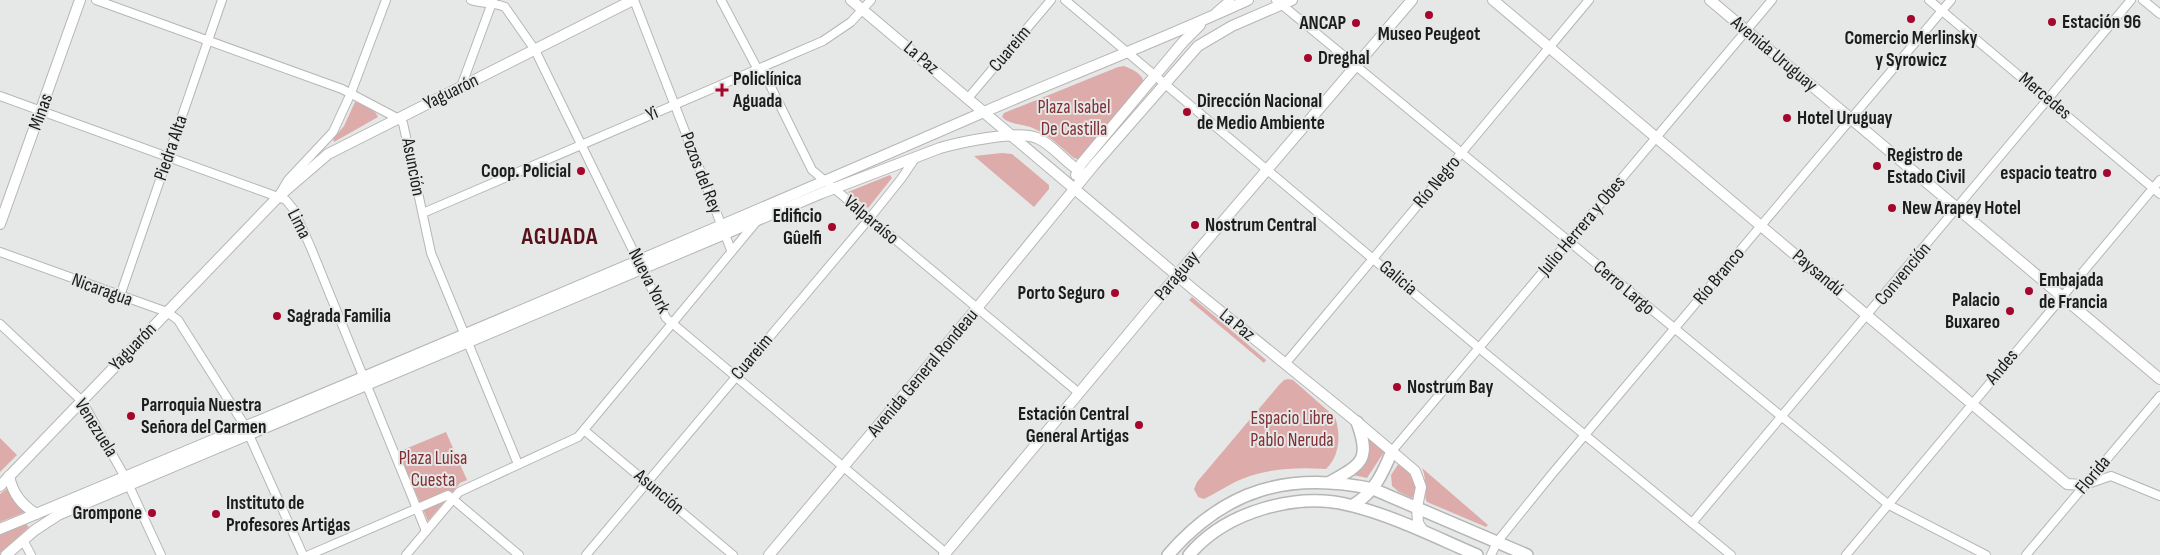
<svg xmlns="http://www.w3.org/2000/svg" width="2160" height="555" font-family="'Sofia Sans Condensed',sans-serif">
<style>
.green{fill:#deabab}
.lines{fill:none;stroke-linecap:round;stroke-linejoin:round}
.street-casing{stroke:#b4b7b4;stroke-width:10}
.secondary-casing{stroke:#b4b7b4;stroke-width:12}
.primary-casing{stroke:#b4b7b4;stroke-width:14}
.street{stroke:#fff;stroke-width:8}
.secondary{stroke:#fff;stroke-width:10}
.primary{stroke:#fff;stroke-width:11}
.poi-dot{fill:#a4062d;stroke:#e5e8e6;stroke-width:2}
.labels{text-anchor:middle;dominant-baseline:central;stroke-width:4;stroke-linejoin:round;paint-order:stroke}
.poi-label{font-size:19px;font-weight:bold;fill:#1b1d1c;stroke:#e5e8e6;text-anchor:start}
.street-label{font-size:19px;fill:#1b1d1c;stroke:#e5e8e6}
.park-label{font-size:19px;fill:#822e35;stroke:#e5e8e6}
.district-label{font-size:24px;font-weight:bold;letter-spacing:1px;fill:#57111b;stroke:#e5e8e6}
</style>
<rect width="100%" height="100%" fill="#e5e8e6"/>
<g class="green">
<path d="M1124,66C1132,69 1143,74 1144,83L1078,159L1074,158C1062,148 1050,136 1035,129C1024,123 1011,126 1002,117L1004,113L1118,67Z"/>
<path d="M355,102C362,102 376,110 378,117L334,142L333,139L344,126Z"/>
<path d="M1002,153L1012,154L1049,185V189L1034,207L974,156Z"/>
<path d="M890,175L892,178L868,208L848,192Z"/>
<path d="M1192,297L1266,360L1264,363L1189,300Z"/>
<path d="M1288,379L1293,380L1335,417C1341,434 1340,456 1326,469C1298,467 1269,468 1242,479C1229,484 1217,493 1204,499L1198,497L1194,489L1197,482L1279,385L1284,380Z"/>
<path d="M446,432L467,480L460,483L428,521L398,452Z"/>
<path d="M1367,436L1384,452L1367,478L1353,475C1369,465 1370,454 1367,436Z"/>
<path d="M0,438L17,455L0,472Z"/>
<path d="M1399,463C1409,472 1421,485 1412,498L1399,492L1392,486L1391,475Z"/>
<path d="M1422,468L1488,525L1486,527L1427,502C1423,496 1428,482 1422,468Z"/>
<path d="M8,488L25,512L0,522V494Z"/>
<path d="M26,524L29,527L0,553V535Z"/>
</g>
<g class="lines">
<defs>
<g id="street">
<path d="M96,0L342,89L397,118L403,123L431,253L518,464"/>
<path d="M471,0C482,4 494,2 505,7L535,50L666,318L946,553"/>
<path d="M634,0L731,250"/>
<path d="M721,0L757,68L768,81L812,170L1079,393"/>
<path d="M1065,0L1479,348L1731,555"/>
<path d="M1276,0L1889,505L1986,555"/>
<path d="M1929,0L2160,194"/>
<path d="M2143,0L2160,14"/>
<path d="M1216,12L1230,0"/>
<path d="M461,87L493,0"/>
<path d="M0,96L278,197L286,200L294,210L311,248L426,531"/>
<path d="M969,97L1051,0"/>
<path d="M279,195L288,180L333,132L351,93L386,0"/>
<path d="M423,213L823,41L851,22L871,0"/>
<path d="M0,252L167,312L178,320L245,426L303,555"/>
<path d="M120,296L222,0"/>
<path d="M0,324L82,401L125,477L161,555"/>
<path d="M1285,364L1589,0"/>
<path d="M584,430L733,555"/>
<path d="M1392,451L1772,0"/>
<path d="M2085,485L2111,476L2160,496"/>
<path d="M1692,523L2131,0"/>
<path d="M23,540L31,555"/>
<path d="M309,555L448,495L519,555"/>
<path d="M406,555L459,492L578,437L757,221"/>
<path d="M586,555L869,219L901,179L916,157"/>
<path d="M1491,555L1497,542L1552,474L1951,0"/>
<path d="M1846,555L2160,180"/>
<path d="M2026,555L2160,396"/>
</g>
<g id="secondary">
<path d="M851,0L1193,289L1357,422L1415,471L1421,487L1417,507L1418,523L1423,531"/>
<path d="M1493,0L2067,484L2083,485"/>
<path d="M1710,0L2160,379"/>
<path d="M1076,175L1081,164L1183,42L1200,25"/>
<path d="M0,224L80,0"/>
<path d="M9,476C13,494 21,504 36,514"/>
<path d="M0,486L278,197L328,154L633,0"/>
<path d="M0,529C329,392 658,254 984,112C1072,74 1161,40 1248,0"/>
<path d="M6,555L35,530L58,515L822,193L940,148C961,142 1017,130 1037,138C1052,144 1063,160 1077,169"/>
<path d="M769,555L977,308L1094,165L1198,46L1232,26L1292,0"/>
<path d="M944,555L1184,267L1412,0"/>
</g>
<g id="primary">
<path d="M1330,482C1362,464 1371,460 1357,422"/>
<path d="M1353,505C1374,493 1383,473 1392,451"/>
<path d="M1168,555C1225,489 1289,471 1373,489L1527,555"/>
<path d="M1189,555C1226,511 1298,491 1353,506C1396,517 1437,538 1477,555"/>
</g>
</defs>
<use href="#street" class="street-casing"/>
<use href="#secondary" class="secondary-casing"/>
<use href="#primary" class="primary-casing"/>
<use href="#street" class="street"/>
<use href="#secondary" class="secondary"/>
<use href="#primary" class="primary"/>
</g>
<g class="poi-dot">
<circle cx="1429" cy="15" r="5"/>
<circle cx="1911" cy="19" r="5"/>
<circle cx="2052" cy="22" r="5"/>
<circle cx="1356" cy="23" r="5"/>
<circle cx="1308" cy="58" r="5"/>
<path d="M719.5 82.5h5v5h5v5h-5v5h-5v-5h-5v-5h5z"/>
<circle cx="1187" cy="112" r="5"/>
<circle cx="1787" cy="118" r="5"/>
<circle cx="1877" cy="166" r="5"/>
<circle cx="581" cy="171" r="5"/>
<circle cx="2107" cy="173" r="5"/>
<circle cx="1892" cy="208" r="5"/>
<circle cx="1195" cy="225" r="5"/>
<circle cx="832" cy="227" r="5"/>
<circle cx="2029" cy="291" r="5"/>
<circle cx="1115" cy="293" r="5"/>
<circle cx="2010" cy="311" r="5"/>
<circle cx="277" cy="316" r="5"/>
<circle cx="1397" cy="387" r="5"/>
<circle cx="131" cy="416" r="5"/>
<circle cx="1139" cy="425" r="5"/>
<circle cx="152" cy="513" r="5"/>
<circle cx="216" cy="514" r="5"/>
</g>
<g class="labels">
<g class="poi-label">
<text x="2062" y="22">Estación 96</text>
<text x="1346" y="23" text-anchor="end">ANCAP</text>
<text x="1429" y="34" text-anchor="middle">Museo Peugeot</text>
<text x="1911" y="38" text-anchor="middle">Comercio Merlinsky<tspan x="1911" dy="22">y Syrowicz</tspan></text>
<text x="1318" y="58">Dreghal</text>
<text x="733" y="79">Policlínica<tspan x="733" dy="22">Aguada</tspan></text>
<text x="1197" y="101">Dirección Nacional<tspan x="1197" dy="22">de Medio Ambiente</tspan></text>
<text x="1797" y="118">Hotel Uruguay</text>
<text x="1887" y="155">Registro de<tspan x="1887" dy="22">Estado Civil</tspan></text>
<text x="571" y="171" text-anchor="end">Coop. Policial</text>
<text x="2097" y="173" text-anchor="end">espacio teatro</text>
<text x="1902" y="208">New Arapey Hotel</text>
<text x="822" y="216" text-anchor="end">Edificio<tspan x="822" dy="22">Gûelfi</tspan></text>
<text x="1205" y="225">Nostrum Central</text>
<text x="2039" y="280">Embajada<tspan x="2039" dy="22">de Francia</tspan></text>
<text x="1105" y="293" text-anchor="end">Porto Seguro</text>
<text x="2000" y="300" text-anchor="end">Palacio<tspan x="2000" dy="22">Buxareo</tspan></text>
<text x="287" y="316">Sagrada Familia</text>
<text x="1407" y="387">Nostrum Bay</text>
<text x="141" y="405">Parroquia Nuestra<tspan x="141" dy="22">Señora del Carmen</tspan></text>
<text x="1129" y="414" text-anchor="end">Estación Central<tspan x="1129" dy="22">General Artigas</tspan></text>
<text x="226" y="503">Instituto de<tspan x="226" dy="22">Profesores Artigas</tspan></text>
<text x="142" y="513" text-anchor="end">Grompone</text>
</g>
<g class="street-label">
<text transform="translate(1010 49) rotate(-50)">Cuareim</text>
<text transform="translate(1774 54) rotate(40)">Avenida Uruguay</text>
<text transform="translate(921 58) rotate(40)">La Paz</text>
<text transform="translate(451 92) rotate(-26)">Yaguarón</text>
<text transform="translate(2045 96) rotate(40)">Mercedes</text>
<text transform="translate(41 112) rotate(-70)">Minas</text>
<text transform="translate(652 114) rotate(-23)">Yi</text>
<text transform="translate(171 148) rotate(-71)">Piedra Alta</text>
<text transform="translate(413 167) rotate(79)">Asunción</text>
<text transform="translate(701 173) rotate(69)">Pozos del Rey</text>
<text transform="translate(1437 182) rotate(-50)">Río Negro</text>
<text transform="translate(871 220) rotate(40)">Valparaíso</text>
<text transform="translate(299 224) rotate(63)">Lima</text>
<text transform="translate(1582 226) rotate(-50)">Julio Herrera y Obes</text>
<text transform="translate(1818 273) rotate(40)">Paysandú</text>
<text transform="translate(1903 274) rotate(-50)">Convención</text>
<text transform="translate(1177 276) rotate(-50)">Paraguay</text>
<text transform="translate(1719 276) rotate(-50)">Río Branco</text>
<text transform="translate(1398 278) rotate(40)">Galicia</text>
<text transform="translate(649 281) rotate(63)">Nueva York</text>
<text transform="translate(1624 288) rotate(40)">Cerro Largo</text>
<text transform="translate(102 290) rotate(20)">Nicaragua</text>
<text transform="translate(1237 325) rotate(39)">La Paz</text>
<text transform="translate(133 347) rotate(-46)">Yaguarón</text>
<text transform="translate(752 357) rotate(-50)">Cuareim</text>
<text transform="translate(2002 367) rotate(-50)">Andes</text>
<text transform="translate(923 373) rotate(-50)">Avenida General Rondeau</text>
<text transform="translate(96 428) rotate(58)">Venezuela</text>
<text transform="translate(2093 475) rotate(-50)">Florida</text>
<text transform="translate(659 492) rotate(40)">Asunción</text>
</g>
<g class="park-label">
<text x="1074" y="107">Plaza Isabel<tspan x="1074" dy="22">De Castilla</tspan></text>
<text x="1292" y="418">Espacio Libre<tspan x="1292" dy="22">Pablo Neruda</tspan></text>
<text x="433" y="458">Plaza Luisa<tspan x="433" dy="22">Cuesta</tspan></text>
</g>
<g class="district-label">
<text x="560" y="236">AGUADA</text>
</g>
</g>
</svg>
